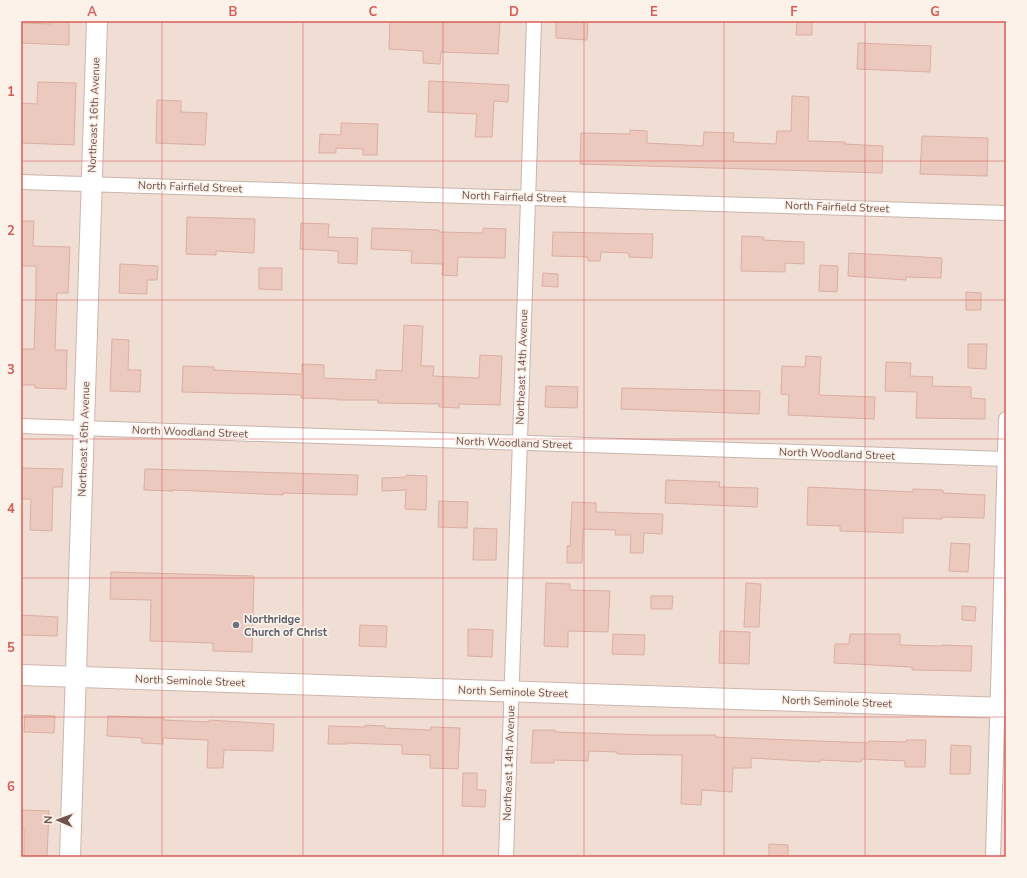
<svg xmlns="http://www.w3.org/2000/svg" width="1027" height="878" font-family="'Nunito Sans',sans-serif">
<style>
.residential{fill:#f0ded4}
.building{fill:#ecc9bf;stroke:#dcaea1}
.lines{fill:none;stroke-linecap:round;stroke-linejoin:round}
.street-casing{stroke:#c9b4ac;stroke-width:16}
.secondary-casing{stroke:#ceb6ad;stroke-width:22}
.street{stroke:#fff;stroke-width:14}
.secondary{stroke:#fff;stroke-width:20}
.grid{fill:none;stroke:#d65d57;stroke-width:1;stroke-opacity:0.55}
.worship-dot{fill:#6b7280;stroke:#fdf2ea;stroke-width:1.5}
.labels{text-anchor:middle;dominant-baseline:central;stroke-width:3.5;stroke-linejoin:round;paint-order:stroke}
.street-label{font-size:11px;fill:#6f534d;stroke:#fdf2ea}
.worship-label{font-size:11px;font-weight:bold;fill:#5b616d;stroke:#fdf2ea;text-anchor:start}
.neatline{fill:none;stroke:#d65d57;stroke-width:1.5}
.grid-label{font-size:13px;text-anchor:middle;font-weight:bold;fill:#d65d57}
</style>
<rect width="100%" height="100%" fill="#f9eee4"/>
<rect class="residential" x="21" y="21" width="985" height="836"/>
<g class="building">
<path d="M51,21H69V45L21,43V23L51,24Z"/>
<path d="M390,21H500L498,54L441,52L440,64L423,63V51L389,49Z"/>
<path d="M556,21H588L587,40L556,38Z"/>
<path d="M797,21H812V35H796Z"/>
<path d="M858,43L931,46L930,72L857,69Z"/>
<path d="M429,81L509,85L508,102L494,101L492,137H475L477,114L428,112Z"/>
<path d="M38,82L76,83L74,145L21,143V103L37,104Z"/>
<path d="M792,96L809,97L808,141L845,142V144L883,146L882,173L580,164L581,133L630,134V130L647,131V143L703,146L704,132L734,133L733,142L776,144L777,131H791Z"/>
<path d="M157,100L181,101V112L207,113L205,145L156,143Z"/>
<path d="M341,123L378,124L377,155H363V149L336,148V153H319L320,134L341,135Z"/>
<path d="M922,136L988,138L987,176L920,174Z"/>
<path d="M187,217L255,219L254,253L216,251V255L186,254Z"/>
<path d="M21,221H34L33,246L70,247L68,293H57L55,350H67L66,389L35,388V385H21V349H34L36,293V266H21Z"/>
<path d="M301,223L329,224L328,237L358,238L357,264L338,263V251L300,249Z"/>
<path d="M372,228L439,230V232L483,233V228L506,229L505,258L458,257L457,276L442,275L443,264L411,263L412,251L371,249Z"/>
<path d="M553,232L653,234L652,258L629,257V253L601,252L600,261H588V257L552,256Z"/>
<path d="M742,236L764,237L763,240L804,242V264L785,263V272L741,271Z"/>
<path d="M849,253L942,258L941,278L906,277V280L848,276Z"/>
<path d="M120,264L158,266L157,280H147V294L119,293Z"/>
<path d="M820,265L838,266L837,292L819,291Z"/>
<path d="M259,268H282V290L259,289Z"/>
<path d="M543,273L558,274V287L542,286Z"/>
<path d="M966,292L981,293V310H966Z"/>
<path d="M404,325L423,326L421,366H434L433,376L479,378L480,355L502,356L500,405L459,404V408L439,407V404L378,403V400H337V399L301,398V395L182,392L183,366L214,367V370L302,374V364L324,365V378L376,380V370L402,371Z"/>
<path d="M112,339L129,340L128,370H141L140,392L110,391Z"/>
<path d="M968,344H987L986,369L968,368Z"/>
<path d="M806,356L821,357L819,395L875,397L874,419L788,415L789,395L781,394L782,366L805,367Z"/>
<path d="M886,362L911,363L910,376L933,377L932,386L971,387V398L985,399V419L916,418L917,392L885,391Z"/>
<path d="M546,386L578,387L577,408L545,407Z"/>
<path d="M622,388L760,391L759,414L621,409Z"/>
<path d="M21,468L63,469L62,487H53L52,531L30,530L31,499H21Z"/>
<path d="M145,469L358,475L357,495L283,493V495L174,490L173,491L144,490Z"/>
<path d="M406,475L427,476L426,510L405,509L406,490L382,491V478L406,477Z"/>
<path d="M666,480L720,482L719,487L758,488L757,507L665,503Z"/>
<path d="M808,487L913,492V489L943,490V493L985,495L984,518L942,517V519L903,518V533L840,531V526L807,525Z"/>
<path d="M439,501L468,502L467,528L438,527Z"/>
<path d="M572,502L596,503V512L663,514L662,534L644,533L643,553H630L631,535H615L616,530L583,529L582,563H567V546H570Z"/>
<path d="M474,528L497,529L496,560H473Z"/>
<path d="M951,543L970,544L968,572L949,571Z"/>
<path d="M111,572L254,576L252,652L213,651V643L150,641L151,600L110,599Z"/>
<path d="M546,583L570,584V590L610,591L608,632L568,631V647L544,646Z"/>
<path d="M746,583L761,584L759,627H744Z"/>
<path d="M651,596H673L672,609H651Z"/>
<path d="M962,606L976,607L975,621L962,620Z"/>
<path d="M21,615L58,617L57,636L21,635Z"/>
<path d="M360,625L387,626L386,647L359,646Z"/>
<path d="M468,629L493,630L492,657L468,656Z"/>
<path d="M720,631L750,632L749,664L719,663Z"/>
<path d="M613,634L645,635L644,655L612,654Z"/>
<path d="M850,634H900V645L942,646V645L972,646L971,671L912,670V667L834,663L835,644H849Z"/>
<path d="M25,715L55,716L54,733L24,732Z"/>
<path d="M108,716L164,718V720L209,722V720L274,724L273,751L224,750L223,768H207L208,740L163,738V744L142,743V738L107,736Z"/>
<path d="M365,725L385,726V728L431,730V727L460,728L458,769L430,768V755L402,754V745L347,743V744H328L329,726L365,727Z"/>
<path d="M533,730H555V732L649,735H716L715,737L869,743V741L906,742V740H926L925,767H905V761L862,759L861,762L820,760V762L751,758V768H733L732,792L702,790L701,805L681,804L682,755L617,754V752L589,751L588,761L554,760V763H531Z"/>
<path d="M951,745L971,746L970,774H950Z"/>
<path d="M463,773H477V790H486L485,807L462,806Z"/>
<path d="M22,810L49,811L47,857H24V829H22Z"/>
<path d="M769,844L788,845V857H769Z"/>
</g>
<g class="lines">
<defs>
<g id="street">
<path d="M21,182L1006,213"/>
<path d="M21,426L1006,459"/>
<path d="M506,857L534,21"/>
<path d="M993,857L1006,419"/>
</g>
<g id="secondary">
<path d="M21,675L1006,708"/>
<path d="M70,857L97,21"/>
</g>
</defs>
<use href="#street" class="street-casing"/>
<use href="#secondary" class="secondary-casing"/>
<use href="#street" class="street"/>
<use href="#secondary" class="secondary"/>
</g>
<path class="grid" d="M162,21V857M303,21V857M443,21V857M584,21V857M724,21V857M865,21V857M21,161H1006M21,300H1006M21,439H1006M21,578H1006M21,717H1006"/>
<circle class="worship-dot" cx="236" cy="625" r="4"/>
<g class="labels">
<g class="street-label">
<text transform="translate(94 115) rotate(-88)">Northeast 16th Avenue</text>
<text transform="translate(190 187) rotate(2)">North Fairfield Street</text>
<text transform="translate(514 197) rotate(2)">North Fairfield Street</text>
<text transform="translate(837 207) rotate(2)">North Fairfield Street</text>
<text transform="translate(522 367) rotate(-88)">Northeast 14th Avenue</text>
<text transform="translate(190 432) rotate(2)">North Woodland Street</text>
<text transform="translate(84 439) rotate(-88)">Northeast 16th Avenue</text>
<text transform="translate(514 443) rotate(2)">North Woodland Street</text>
<text transform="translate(837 454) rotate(2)">North Woodland Street</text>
<text transform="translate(190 681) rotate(2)">North Seminole Street</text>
<text transform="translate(513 692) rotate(2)">North Seminole Street</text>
<text transform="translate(837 702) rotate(2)">North Seminole Street</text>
<text transform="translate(509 763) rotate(-88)">Northeast 14th Avenue</text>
</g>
<g class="worship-label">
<text x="244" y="619">Northridge<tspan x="244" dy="13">Church of Christ</tspan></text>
</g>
</g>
<rect width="1027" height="878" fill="none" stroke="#fdf2ea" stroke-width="44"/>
<g transform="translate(58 820) rotate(272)" stroke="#fdf2ea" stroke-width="3" paint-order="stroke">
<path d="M0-3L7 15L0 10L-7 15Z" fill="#6f534d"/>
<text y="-6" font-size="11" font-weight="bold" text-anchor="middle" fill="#6f534d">N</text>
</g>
<rect x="22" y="22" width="983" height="834" class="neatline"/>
<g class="grid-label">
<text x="92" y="16">A</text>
<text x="233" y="16">B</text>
<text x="373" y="16">C</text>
<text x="514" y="16">D</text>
<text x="654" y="16">E</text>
<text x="794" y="16">F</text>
<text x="935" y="16">G</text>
<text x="11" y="96">1</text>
<text x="11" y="235">2</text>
<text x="11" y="374">3</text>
<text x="11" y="513">4</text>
<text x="11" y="652">5</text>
<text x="11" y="791">6</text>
</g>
</svg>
